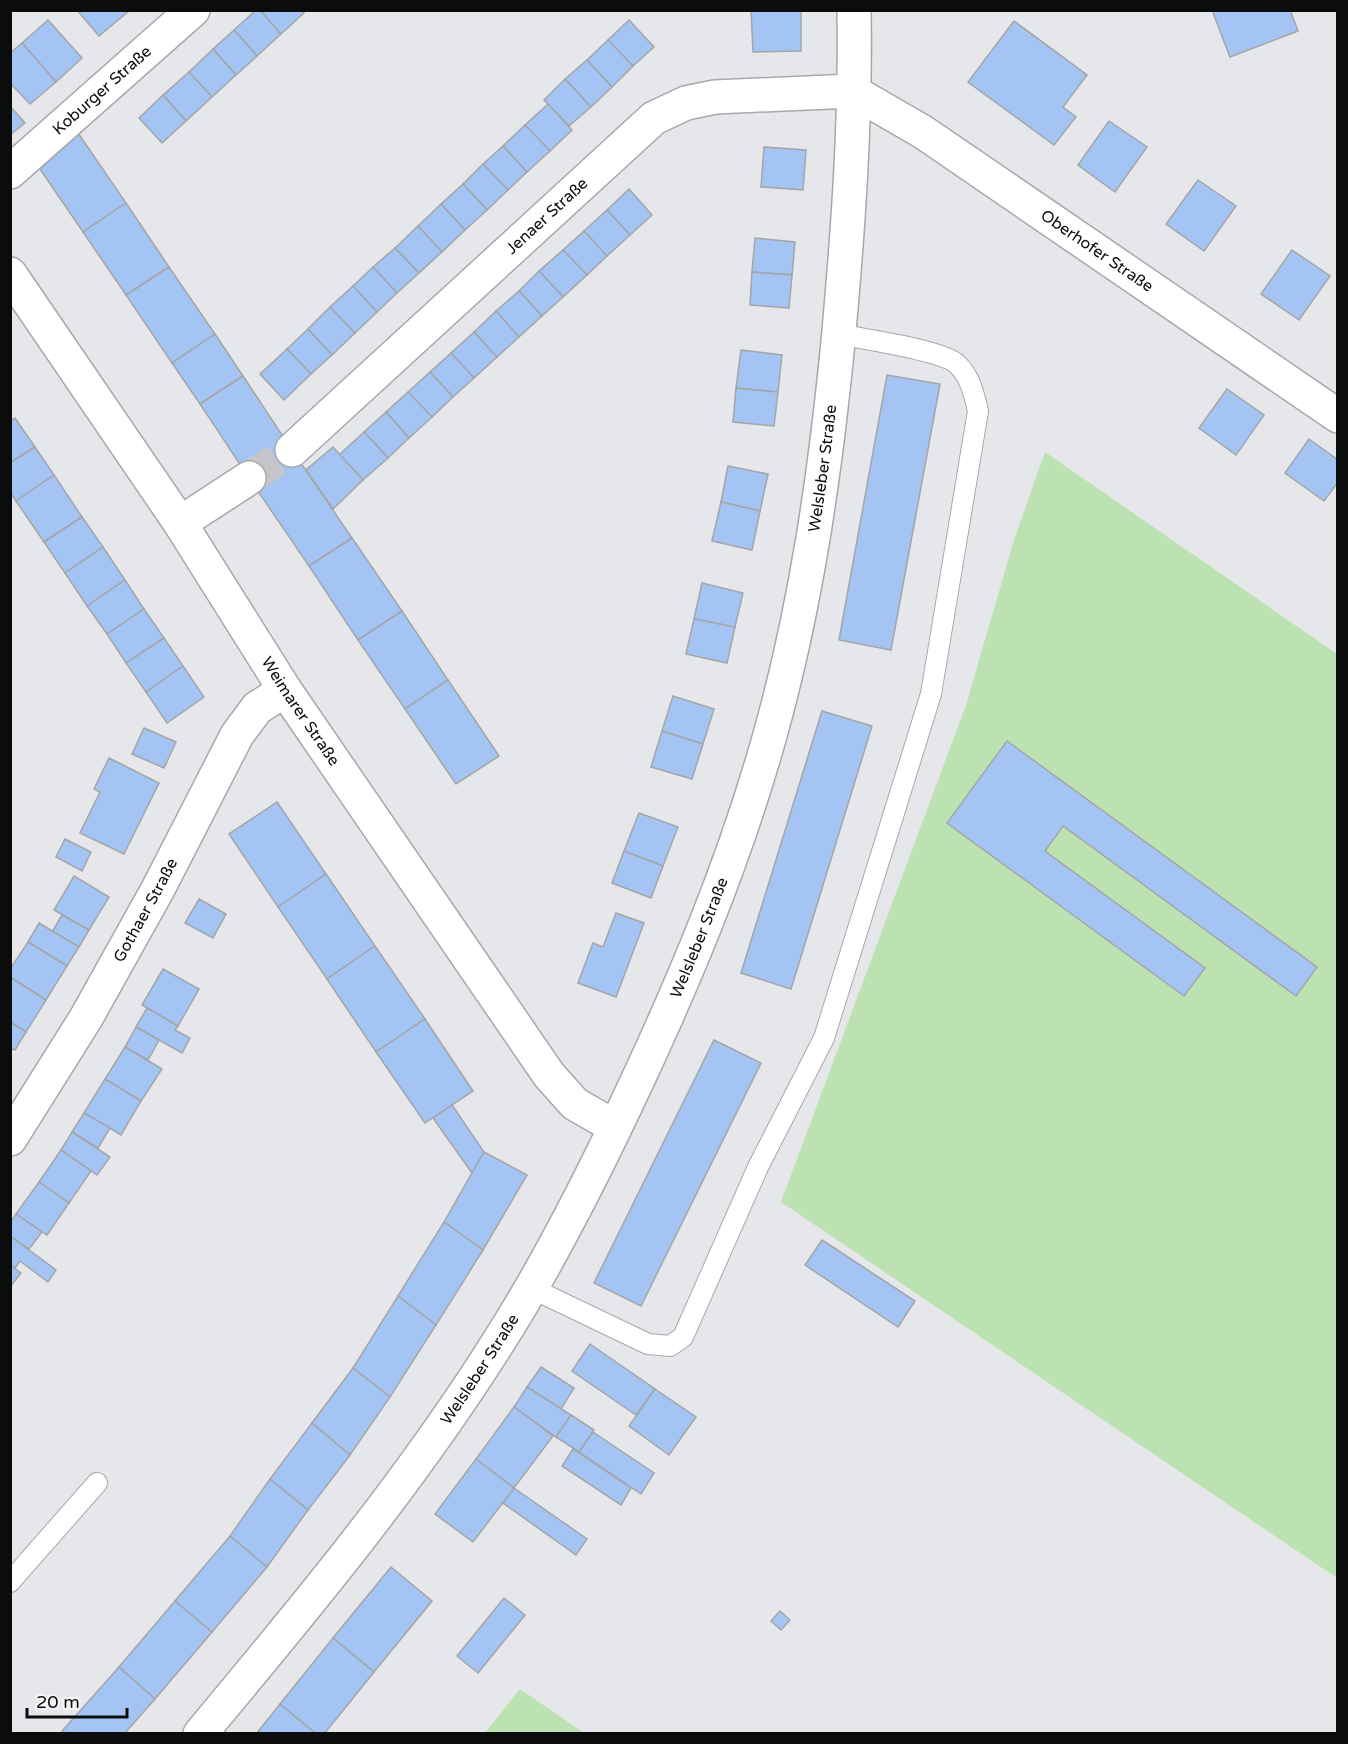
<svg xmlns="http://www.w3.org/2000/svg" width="1348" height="1744" font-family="'Varela Round',sans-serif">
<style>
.green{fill:#bde2b1}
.building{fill:#a4c5f4;stroke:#a3a5a7;stroke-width:1.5}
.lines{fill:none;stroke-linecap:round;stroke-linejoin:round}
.minor-tunnel{stroke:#c5c6c9;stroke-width:33;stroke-dasharray:33 16;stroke-linecap:butt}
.service-casing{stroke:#a7a8aa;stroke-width:22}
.minor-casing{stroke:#a7a8aa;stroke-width:36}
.service{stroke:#fff;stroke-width:20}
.minor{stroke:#fff;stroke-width:33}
.labels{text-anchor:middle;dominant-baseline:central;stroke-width:5;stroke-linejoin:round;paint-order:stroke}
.street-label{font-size:16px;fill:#0b0c0c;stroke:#f3f5f7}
</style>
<rect width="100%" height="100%" fill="#e6e7ea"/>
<g class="green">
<path d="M1045,452L1337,654V1578L781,1202L966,705L1014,540Z"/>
<path d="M520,1689L584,1733H485Z"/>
</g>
<g class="building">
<path d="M77,10H130L99,36Z"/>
<path d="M256,10H260L281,34L257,56L234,30Z"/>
<path d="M260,10H302L304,13L281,34Z"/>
<path d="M751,10H801V51L753,52Z"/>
<path d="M1212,10H1290L1298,31L1230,57Z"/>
<path d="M48,20L82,58L56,82L22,43Z"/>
<path d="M629,20L654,47L633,66L608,40Z"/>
<path d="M1014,21L1087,75L1063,107L1076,117L1054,145L968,82Z"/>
<path d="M234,30L257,56L236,75L213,49Z"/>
<path d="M608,40L633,66L612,87L587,60Z"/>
<path d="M22,43L56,82L30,104L10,83V53Z"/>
<path d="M213,49L236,75L212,97L189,72Z"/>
<path d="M587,60L612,87L591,107L565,79Z"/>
<path d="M189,72L212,97L186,121L163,95Z"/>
<path d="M565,79L591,107L569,126L544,100Z"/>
<path d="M163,95L186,121L162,143L139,118Z"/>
<path d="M548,104L572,130L550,151L525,125Z"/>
<path d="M10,106L25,123L10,135Z"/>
<path d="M1109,121L1147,147L1115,192L1078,165Z"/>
<path d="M525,125L550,151L527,172L503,146Z"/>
<path d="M78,133L126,203L83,232L40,169Z"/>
<path d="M503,146L527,172L508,190L483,164Z"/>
<path d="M764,147L806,150L803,190L761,187Z"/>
<path d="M483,164L508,190L487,210L463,184Z"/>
<path d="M1198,180L1236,206L1204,251L1166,224Z"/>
<path d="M463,184L487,210L465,230L441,204Z"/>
<path d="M629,189L652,215L630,235L607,210Z"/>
<path d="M126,203L169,267L126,295L83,232Z"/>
<path d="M441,204L465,230L442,252L418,226Z"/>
<path d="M607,210L630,235L607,256L584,231Z"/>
<path d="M418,226L442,252L419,273L395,248Z"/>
<path d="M584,231L607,256L587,275L563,250Z"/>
<path d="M755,238L795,242L792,275L752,272Z"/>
<path d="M395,248L419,273L397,293L373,267Z"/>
<path d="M563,250L587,275L563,297L539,271Z"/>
<path d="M1292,250L1330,276L1299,320L1261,294Z"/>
<path d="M169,267L215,334L172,363L126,295Z"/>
<path d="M373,267L397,293L377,312L353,286Z"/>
<path d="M539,271L563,297L542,316L519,291Z"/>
<path d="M752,272L792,275L789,308L750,305Z"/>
<path d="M353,286L377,312L355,333L330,307Z"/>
<path d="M519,291L542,316L519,337L496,311Z"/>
<path d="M330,307L355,333L332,355L308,329Z"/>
<path d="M496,311L519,337L497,357L474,332Z"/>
<path d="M308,329L332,355L311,374L287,349Z"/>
<path d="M474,332L497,357L474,378L451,353Z"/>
<path d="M215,334L243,376L200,404L172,363Z"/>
<path d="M287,349L311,374L284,400L260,374Z"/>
<path d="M741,350L782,355L778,392L736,388Z"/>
<path d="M451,353L474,378L453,397L430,372Z"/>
<path d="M430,372L453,397L432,417L408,392Z"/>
<path d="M887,375L940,384L891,650L839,640Z"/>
<path d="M243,376L292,450L249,478L200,404Z"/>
<path d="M736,388L778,392L774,426L733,422Z"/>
<path d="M1227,389L1264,415L1236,455L1199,428Z"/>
<path d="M408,392L432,417L409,438L386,412Z"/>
<path d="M386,412L409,438L388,458L364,432Z"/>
<path d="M15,418L35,447L10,463V421Z"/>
<path d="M364,432L388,458L363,480L339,455Z"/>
<path d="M1309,439L1338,460V482L1324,501L1285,473Z"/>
<path d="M35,447L54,475L16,501L10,492V463Z"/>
<path d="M333,447L363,480L333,509L306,470Z"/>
<path d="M292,450L352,538L309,566L249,478Z"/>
<path d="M728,466L768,474L760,511L721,502Z"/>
<path d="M54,475L82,517L44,542L16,501Z"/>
<path d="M721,502L760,511L752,550L712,541Z"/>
<path d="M82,517L103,547L65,573L44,542Z"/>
<path d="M352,538L402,611L358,640L309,566Z"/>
<path d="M103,547L125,580L87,606L65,573Z"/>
<path d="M125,580L144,609L107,634L87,606Z"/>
<path d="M702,583L743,593L735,627L694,619Z"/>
<path d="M144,609L164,638L126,663L107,634Z"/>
<path d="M402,611L448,680L405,709L358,640Z"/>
<path d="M694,619L735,627L727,663L686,654Z"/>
<path d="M164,638L183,666L146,692L126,663Z"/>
<path d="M183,666L204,697L167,723L146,692Z"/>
<path d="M448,680L499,756L456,784L405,709Z"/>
<path d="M673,696L714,709L703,744L662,731Z"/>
<path d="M822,711L872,726L791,989L741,973Z"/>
<path d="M144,728L176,742L164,768L132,754Z"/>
<path d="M662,731L703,744L692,779L651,767Z"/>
<path d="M1007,741L1317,967L1296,996L1063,826L1045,851L1205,968L1184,996L947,823Z"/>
<path d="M109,758L159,783L124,854L80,833L100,792L94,789Z"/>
<path d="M277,802L326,874L278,907L229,834Z"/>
<path d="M639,813L678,827L663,866L624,851Z"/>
<path d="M65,839L91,852L82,871L56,857Z"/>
<path d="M624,851L663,866L651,898L612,883Z"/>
<path d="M326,874L375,946L327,979L278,907Z"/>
<path d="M74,876L109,897L89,930L54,910Z"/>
<path d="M199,899L226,914L213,938L185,923Z"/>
<path d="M616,913L644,923L616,997L578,983L593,943L603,947Z"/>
<path d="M62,915L89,930L79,947L52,932Z"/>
<path d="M39,923L79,947L67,966L28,942Z"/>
<path d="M28,942L67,966L46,1000L10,977V969Z"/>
<path d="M375,946L425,1019L376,1052L327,979Z"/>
<path d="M163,969L199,989L178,1026L142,1005Z"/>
<path d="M10,977L46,1000L26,1032L10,1022Z"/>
<path d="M147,1008L178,1026L175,1030L190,1038L182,1053L136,1027Z"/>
<path d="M425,1019L473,1091L425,1123L376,1052Z"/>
<path d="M10,1022L26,1032L15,1050L10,1048Z"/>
<path d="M136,1027L159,1040L148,1060L125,1047Z"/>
<path d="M714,1040L761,1063L641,1306L594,1283Z"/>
<path d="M125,1047L162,1069L141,1101L105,1079Z"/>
<path d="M105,1079L141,1101L121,1135L84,1113Z"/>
<path d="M452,1105L484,1152L472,1173L433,1118Z"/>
<path d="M84,1113L110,1128L98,1148L72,1132Z"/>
<path d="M72,1132L110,1157L97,1175L61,1150Z"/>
<path d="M61,1150L91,1171L69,1203L39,1182Z"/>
<path d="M484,1152L527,1175L483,1250L444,1222Z"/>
<path d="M39,1182L69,1203L47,1235L16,1214Z"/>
<path d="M16,1214L42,1232L29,1249L10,1236V1223Z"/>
<path d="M444,1222L483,1250L436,1325L398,1296Z"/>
<path d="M10,1236L56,1270L48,1282L20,1261L15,1268L10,1265Z"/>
<path d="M822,1240L915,1301L898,1327L805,1265Z"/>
<path d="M10,1265L21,1273L10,1287Z"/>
<path d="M398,1296L436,1325L390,1397L353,1368Z"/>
<path d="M590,1344L655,1389L636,1415L572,1371Z"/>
<path d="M541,1367L574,1388L561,1409L527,1387Z"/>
<path d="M353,1368L390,1397L350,1455L312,1423Z"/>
<path d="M527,1387L571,1415L556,1437L514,1407Z"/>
<path d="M655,1389L696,1417L669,1455L629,1426Z"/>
<path d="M514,1407L553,1436L514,1488L476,1459Z"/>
<path d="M571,1415L594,1430L579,1452L556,1437Z"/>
<path d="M312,1423L350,1455L308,1510L270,1479Z"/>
<path d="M593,1432L654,1473L641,1494L579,1452Z"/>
<path d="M573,1449L631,1488L621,1505L562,1466Z"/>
<path d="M476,1459L514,1488L473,1542L435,1514Z"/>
<path d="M270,1479L308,1510L267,1567L230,1536Z"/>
<path d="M514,1488L587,1539L576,1555L503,1503Z"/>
<path d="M230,1536L267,1567L212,1632L175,1601Z"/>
<path d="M391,1567L432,1601L374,1672L333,1638Z"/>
<path d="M504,1598L525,1615L478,1673L457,1656Z"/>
<path d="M175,1601L212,1632L155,1699L119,1667Z"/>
<path d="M780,1611L790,1620L781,1630L771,1621Z"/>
<path d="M333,1638L374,1672L324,1734H316L280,1704Z"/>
<path d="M119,1667L155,1699L124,1734H64L62,1731Z"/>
<path d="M280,1704L316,1734H256Z"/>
</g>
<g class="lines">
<path class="minor-tunnel" d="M249,478L292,450"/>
<defs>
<g id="service">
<path d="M531,1288L648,1344L670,1346L683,1337L758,1167L824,1038L931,694L978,411C974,394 970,376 957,364C942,350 862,339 838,334"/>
<path d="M10,1582L97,1483"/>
</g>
<g id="minor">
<path id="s1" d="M10,172L193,10"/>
<path id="s2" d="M10,274L180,523L285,690L549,1075L575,1104L615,1127"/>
<path id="s3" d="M292,450L654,118L686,103L715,97L852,91L923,132L1338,416"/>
<path d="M180,523L249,478"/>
<path id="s4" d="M10,1139L86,1018L158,889L237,735L257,708L285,690"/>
<path id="s5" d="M200,1734C306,1607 411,1481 499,1341C547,1266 587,1187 625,1107C682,987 734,864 770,735C806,607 825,475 838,342C848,232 856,121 854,10"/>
</g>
</defs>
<use href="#service" class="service-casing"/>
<use href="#minor" class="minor-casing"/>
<use href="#service" class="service"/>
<use href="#minor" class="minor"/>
</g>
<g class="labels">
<g class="street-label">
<text stroke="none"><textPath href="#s1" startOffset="123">Koburger Straße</textPath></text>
<text stroke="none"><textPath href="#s3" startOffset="346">Jenaer Straße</textPath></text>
<text stroke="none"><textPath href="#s3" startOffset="986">Oberhofer Straße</textPath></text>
<text stroke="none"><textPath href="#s5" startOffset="1432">Welsleber Straße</textPath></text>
<text stroke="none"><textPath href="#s2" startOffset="525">Weimarer Straße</textPath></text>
<text stroke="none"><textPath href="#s4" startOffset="266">Gothaer Straße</textPath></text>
<text stroke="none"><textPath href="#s5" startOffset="945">Welsleber Straße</textPath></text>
<text stroke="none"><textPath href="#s5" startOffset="460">Welsleber Straße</textPath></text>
</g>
</g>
<rect width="1348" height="1744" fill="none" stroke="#0b0c0c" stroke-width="24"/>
<path d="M27 1708v9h100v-9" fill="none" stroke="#0b0c0c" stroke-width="3"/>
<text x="36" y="1708" font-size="18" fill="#0b0c0c" stroke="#f3f5f7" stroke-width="4.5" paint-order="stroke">20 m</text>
</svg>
